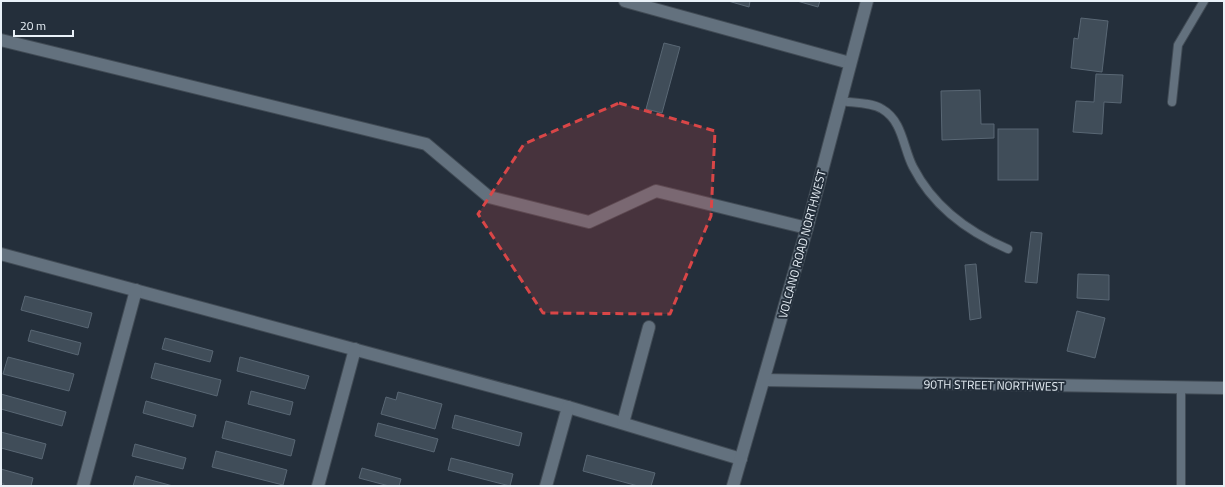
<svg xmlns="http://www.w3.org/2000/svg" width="1225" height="487" font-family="'Titillium Web',sans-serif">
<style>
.building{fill:#404d59;stroke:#596774}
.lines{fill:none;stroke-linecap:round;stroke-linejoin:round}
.lane-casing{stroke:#414b55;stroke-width:10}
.street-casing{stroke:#414b55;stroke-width:14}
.secondary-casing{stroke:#414b55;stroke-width:14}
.lane{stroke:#63717e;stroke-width:8}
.street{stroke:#63717e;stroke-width:12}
.secondary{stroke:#63717e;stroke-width:12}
.marked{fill:#d94647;fill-opacity:0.2;stroke:#d94647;stroke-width:3;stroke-dasharray:8 5;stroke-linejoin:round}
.labels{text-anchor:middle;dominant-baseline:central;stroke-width:4;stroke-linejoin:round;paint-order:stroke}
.street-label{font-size:12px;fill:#e9f1f8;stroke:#242f3b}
</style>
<rect width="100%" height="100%" fill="#242f3b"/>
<g class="building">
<path d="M728,1H750L749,7Z"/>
<path d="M797,1H820L818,7Z"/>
<path d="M1081,18L1108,21L1102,72L1071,68L1074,38L1078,39Z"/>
<path d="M664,43L680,47L662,113L646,109Z"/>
<path d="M1096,74L1123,75L1121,103L1104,102L1102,134L1073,132L1076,101L1094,102Z"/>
<path d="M980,90L981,124H994V138L942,140L941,91Z"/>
<rect x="998" y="129" width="40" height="51"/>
<path d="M1031,232L1042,233L1037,283L1025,282Z"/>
<path d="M976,264L981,318L970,320L965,265Z"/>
<path d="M1078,274L1109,275V300L1077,298Z"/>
<path d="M25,296L92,313L88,328L21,310Z"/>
<path d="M1077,311L1105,318L1095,358L1067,351Z"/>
<path d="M31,330L81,343L78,355L28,341Z"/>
<path d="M165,338L213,351L210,362L162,349Z"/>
<path d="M8,357L74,374L69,391L3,374Z"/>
<path d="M240,357L309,376L305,389L237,371Z"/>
<path d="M155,363L221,380L217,396L151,378Z"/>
<path d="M251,391L293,402L290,415L248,404Z"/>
<path d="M398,392L442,404L435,429L381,414L386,397L396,400Z"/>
<path d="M1,394L66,412L62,426L1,409Z"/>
<path d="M146,401L196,415L193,427L143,413Z"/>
<path d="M455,415L522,433L519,446L452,428Z"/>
<path d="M226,421L295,440L291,456L222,438Z"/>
<path d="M378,423L438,439L434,452L375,436Z"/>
<path d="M1,432L46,444L42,459L1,448Z"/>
<path d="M135,444L186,458L183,469L132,456Z"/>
<path d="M216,451L287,470L283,485L212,467Z"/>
<path d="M587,455L655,473L651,486H638L583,471Z"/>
<path d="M451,458L513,474L510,486L448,470Z"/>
<path d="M362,468L401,479L399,486H389L359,478Z"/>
<path d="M1,469L33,478L31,486H3L4,484H1Z"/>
<path d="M136,476L173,486H133Z"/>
</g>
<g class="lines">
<defs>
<g id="lane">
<path d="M840,101C853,103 871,102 882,109C903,121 903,148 913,167C933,206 968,232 1008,249"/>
<path d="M1172,102L1178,45L1204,1"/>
<path d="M1181,486V387"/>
</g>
<g id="street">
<path d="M625,1L850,63"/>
<path d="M1,40L426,144L489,197L589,222L656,191L807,228"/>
<path d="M1,254L568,407L741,459"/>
<path d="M623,423L649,327"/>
<path d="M83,486L136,290"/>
<path d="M318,486L355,349"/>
<path d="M546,486L568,407"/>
</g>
<g id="secondary">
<path d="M764,380L1224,388"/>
<path d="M733,486L807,228L867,1"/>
</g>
</defs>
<use href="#lane" class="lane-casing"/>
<use href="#street" class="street-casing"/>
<use href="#secondary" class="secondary-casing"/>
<use href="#lane" class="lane"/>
<use href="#street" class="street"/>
<use href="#secondary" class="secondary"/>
</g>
<path class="marked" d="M619,103L715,131L711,216L670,314L543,313L478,214L524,144Z"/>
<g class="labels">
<g class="street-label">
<text transform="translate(802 244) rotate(-75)">VOLCANO ROAD NORTHWEST</text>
<text transform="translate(994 385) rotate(1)">90TH STREET NORTHWEST</text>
</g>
</g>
<rect width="1225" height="487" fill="none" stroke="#e9f1f8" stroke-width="4"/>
<path d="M14 30v6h59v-6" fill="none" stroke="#e9f1f8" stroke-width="2"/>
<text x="20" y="30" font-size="12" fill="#e9f1f8" stroke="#242f3b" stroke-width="3" paint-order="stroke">20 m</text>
</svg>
